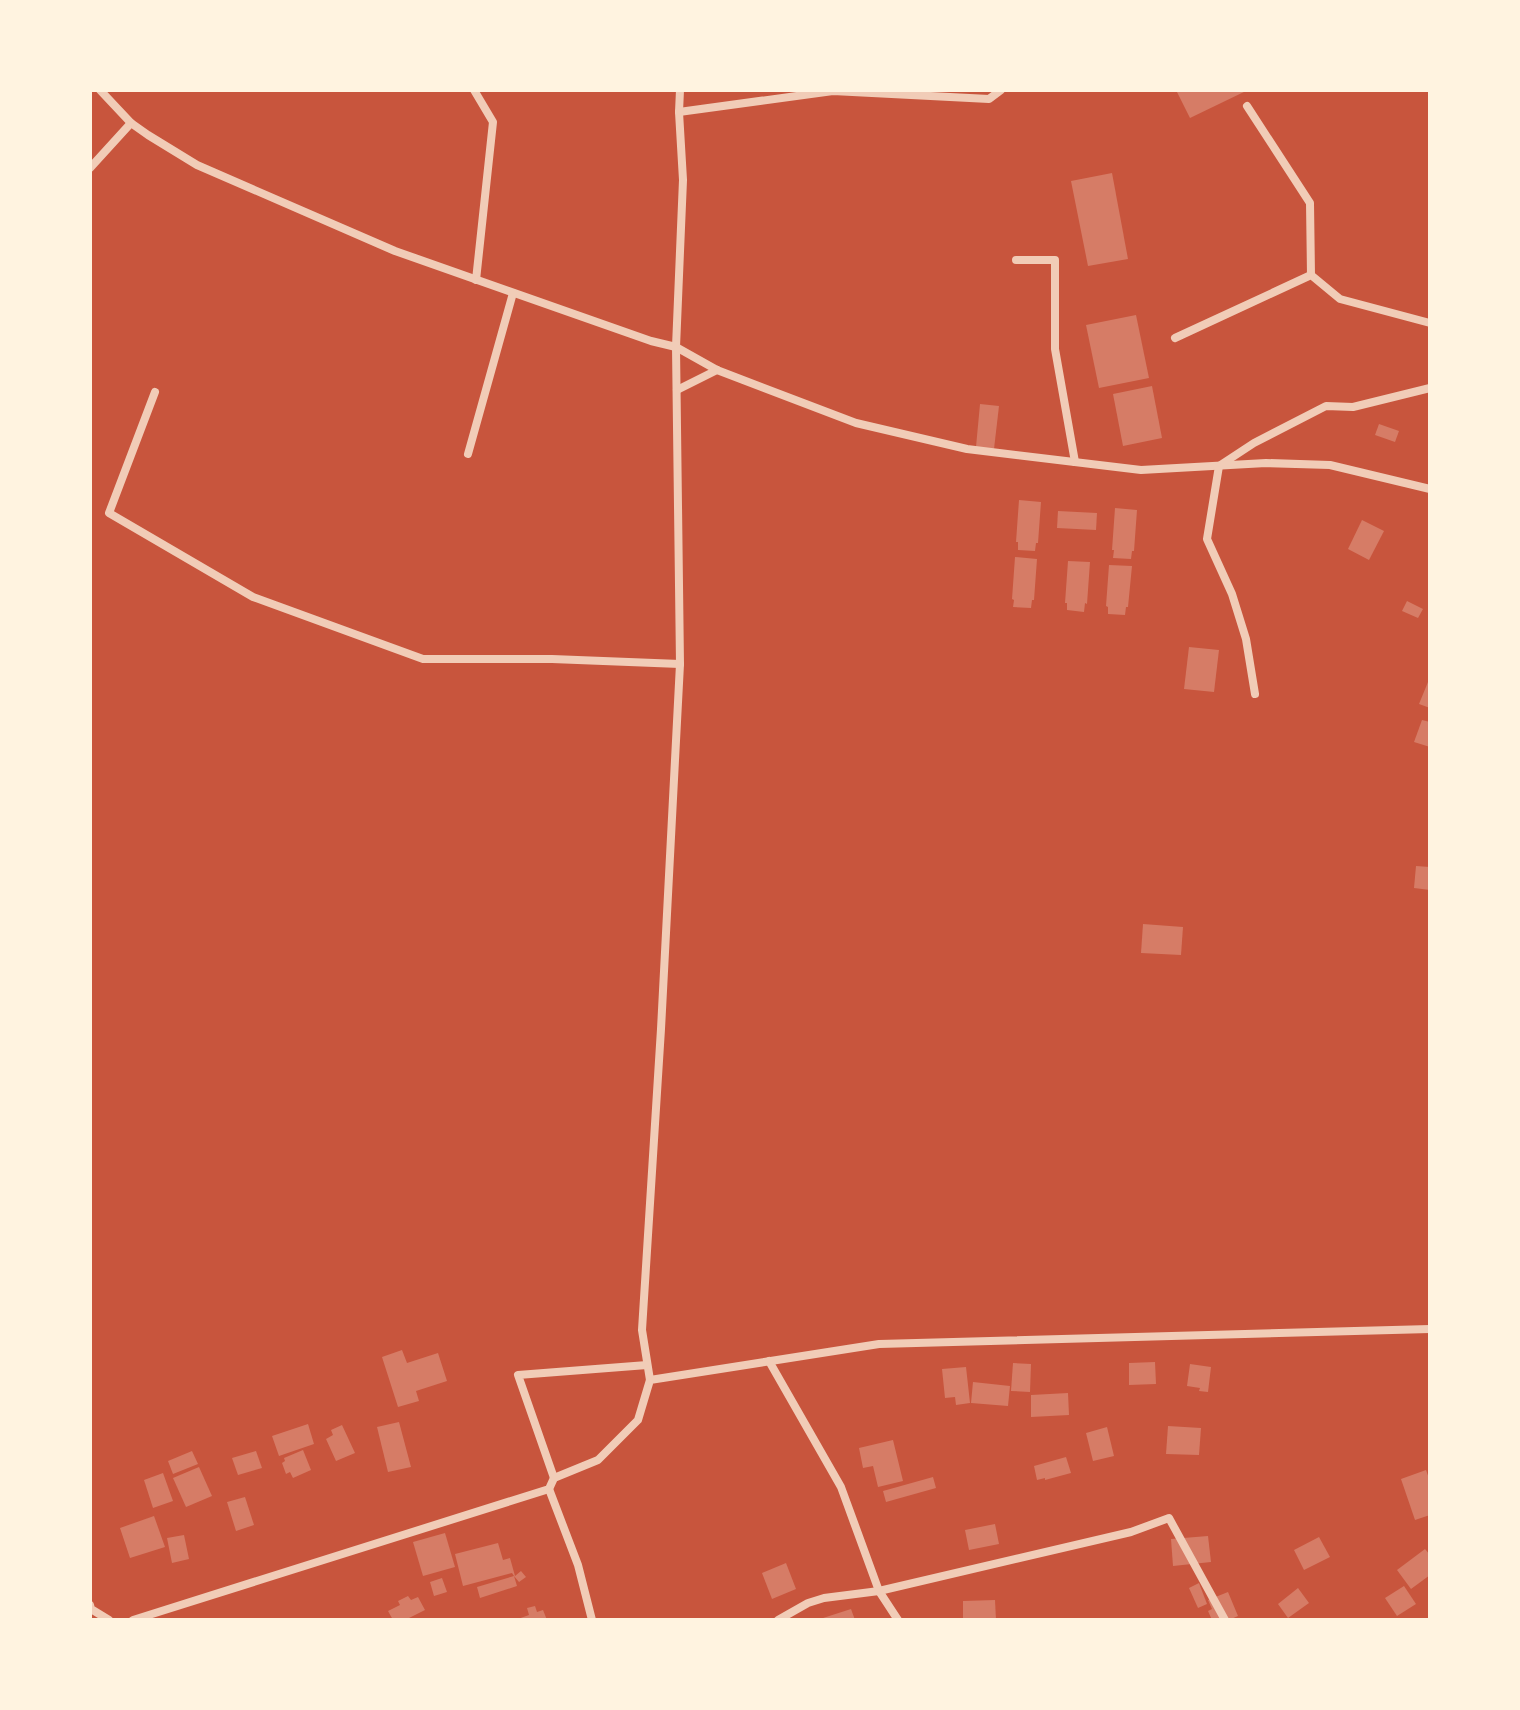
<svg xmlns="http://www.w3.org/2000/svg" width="1520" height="1710" font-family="'DejaVu Sans',sans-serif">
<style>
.building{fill:#d67c66}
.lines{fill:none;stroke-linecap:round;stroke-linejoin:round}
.minor{stroke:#f1ccb7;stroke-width:8}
</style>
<rect width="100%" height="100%" fill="#c8553d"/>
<g class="building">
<path d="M1176,90H1248L1190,118Z"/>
<path d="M1112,173L1128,259L1088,266L1071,181Z"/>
<path d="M1136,315L1149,378L1099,388L1086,325Z"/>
<path d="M1152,386L1162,438L1123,446L1113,394Z"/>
<path d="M980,404L999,406L994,449L976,447Z"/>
<path d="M1379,424L1399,431L1395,442L1375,435Z"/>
<path d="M1019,500L1041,502L1038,543H1036L1035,551L1018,550V542H1016Z"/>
<path d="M1115,508L1137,510L1134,551H1132L1131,559L1113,558L1114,550H1112Z"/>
<path d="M1058,511L1097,513L1096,530L1057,528Z"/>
<path d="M1362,520L1384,531L1369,560L1348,549Z"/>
<path d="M1015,557L1037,559L1034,600H1032L1031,608L1013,607L1014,600L1012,599Z"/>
<path d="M1068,561L1090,562L1087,604L1085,603L1084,612L1067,610V603H1065Z"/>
<path d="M1109,565L1132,566L1128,607H1126L1125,615L1108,614V607L1106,606Z"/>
<path d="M1407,601L1423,609L1418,618L1402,611Z"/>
<path d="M1189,647L1219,650L1214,692L1184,689Z"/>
<path d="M1428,682L1430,683V708L1419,704Z"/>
<path d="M1422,720L1430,722V747L1414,742Z"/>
<path d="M1416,866L1430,867V890L1414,888Z"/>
<path d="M1143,924L1183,927L1181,955L1141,953Z"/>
<path d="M402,1350L407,1363L438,1353L447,1381L416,1391L419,1401L398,1407L382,1357Z"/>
<path d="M1155,1362L1156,1384L1129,1385V1363Z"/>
<path d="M1013,1363L1031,1364L1030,1392L1011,1391Z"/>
<path d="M1190,1364L1211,1367L1208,1392L1199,1391L1200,1388L1187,1386Z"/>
<path d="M966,1367L970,1403L956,1405L955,1397L945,1398L942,1369Z"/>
<path d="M973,1382L1010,1386L1008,1406L971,1403Z"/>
<path d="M1068,1393L1069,1415L1031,1417V1395Z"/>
<path d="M399,1422L411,1467L388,1472L377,1427Z"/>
<path d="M308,1424L314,1444L279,1456L272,1436Z"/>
<path d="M342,1425L355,1453L336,1461L326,1439L333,1435L331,1430Z"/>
<path d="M1168,1426L1201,1428L1199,1455L1166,1454Z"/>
<path d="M1107,1427L1114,1456L1093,1461L1086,1433Z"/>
<path d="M893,1440L903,1481L878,1487L873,1466L863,1468L859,1448Z"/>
<path d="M303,1450L311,1470L293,1478L290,1472L286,1474L282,1463L285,1461L284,1458Z"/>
<path d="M192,1451L198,1464L173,1474L168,1461Z"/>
<path d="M256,1451L262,1468L238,1475L232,1458Z"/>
<path d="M1066,1457L1071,1473L1045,1480V1478L1037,1480L1034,1466Z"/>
<path d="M199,1467L212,1496L186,1507L173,1478Z"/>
<path d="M1426,1470L1430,1481V1515L1415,1520L1401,1479Z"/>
<path d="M163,1473L173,1501L153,1508L144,1480Z"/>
<path d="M933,1477L936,1488L886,1502L883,1491Z"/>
<path d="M245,1497L254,1525L236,1531L227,1502Z"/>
<path d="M154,1516L165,1547L130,1558L120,1528Z"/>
<path d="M995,1524L999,1544L969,1550L965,1530Z"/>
<path d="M445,1533L455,1567L423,1576L413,1542Z"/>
<path d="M184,1535L189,1559L172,1563L167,1538Z"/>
<path d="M1208,1536L1211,1562L1173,1566L1171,1539Z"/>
<path d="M1319,1537L1330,1557L1304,1570L1294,1550Z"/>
<path d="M498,1543L503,1560L510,1558L515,1576L521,1571L526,1577L519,1582L514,1576L517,1586L480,1598L477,1587L514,1576L512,1573L463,1586L455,1554Z"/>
<path d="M1425,1549L1430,1555V1575L1411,1589L1397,1570Z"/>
<path d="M786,1563L796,1589L772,1599L762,1573Z"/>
<path d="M442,1578L447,1592L434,1596L430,1582Z"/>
<path d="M1199,1583L1207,1604L1198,1608L1189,1588Z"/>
<path d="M1404,1586L1416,1604L1397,1616L1385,1598Z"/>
<path d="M1298,1588L1309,1603L1288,1618L1278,1604Z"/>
<path d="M1228,1592L1238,1616L1229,1620H1212L1208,1611L1212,1609L1208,1600Z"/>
<path d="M408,1596L411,1600L418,1597L425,1610L405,1620H393L388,1611L400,1605L398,1601Z"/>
<path d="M995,1600L996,1620H963V1601Z"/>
<path d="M535,1606L537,1612L543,1610L547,1620H515L529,1615L527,1608Z"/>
<path d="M851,1609L855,1620H820V1619Z"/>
</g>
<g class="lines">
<g class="minor">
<path d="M100,90L131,123L148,135L197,165L395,251L651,341L676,347L717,370L856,423L967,449L1141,470L1266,463L1330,465L1430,489"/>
<path d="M474,90L493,122L476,280"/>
<path d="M1247,106L1310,203L1311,275"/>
<path d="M679,112L833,91L989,99L1001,90"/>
<path d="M90,168L131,123"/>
<path d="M1016,260H1055V349L1075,462"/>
<path d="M1175,338L1311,275L1340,299L1430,323"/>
<path d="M677,390L717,370"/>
<path d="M155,392L109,513L253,597L423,659H552L680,664"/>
<path d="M468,454L513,293"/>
<path d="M1255,694L1246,639L1232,594L1207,539L1219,466L1254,443L1326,406L1353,407L1430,388"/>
<path d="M769,1361L841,1487L879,1591L898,1620"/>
<path d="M650,1380L642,1330L661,1029L680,664L676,347L683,180L679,112L680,90"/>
<path d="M554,1478L518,1375L647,1365"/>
<path d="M549,1489L578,1565L592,1620"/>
<path d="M90,1605L91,1609L109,1620"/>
<path d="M133,1620L549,1489L554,1478L598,1460L638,1420L650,1380L879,1344L1430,1329"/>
<path d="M778,1620L808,1603L824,1598L879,1591L1131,1532L1169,1518L1225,1620"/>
</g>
</g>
<rect width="1520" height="1710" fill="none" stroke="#fff3e0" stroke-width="184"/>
</svg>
